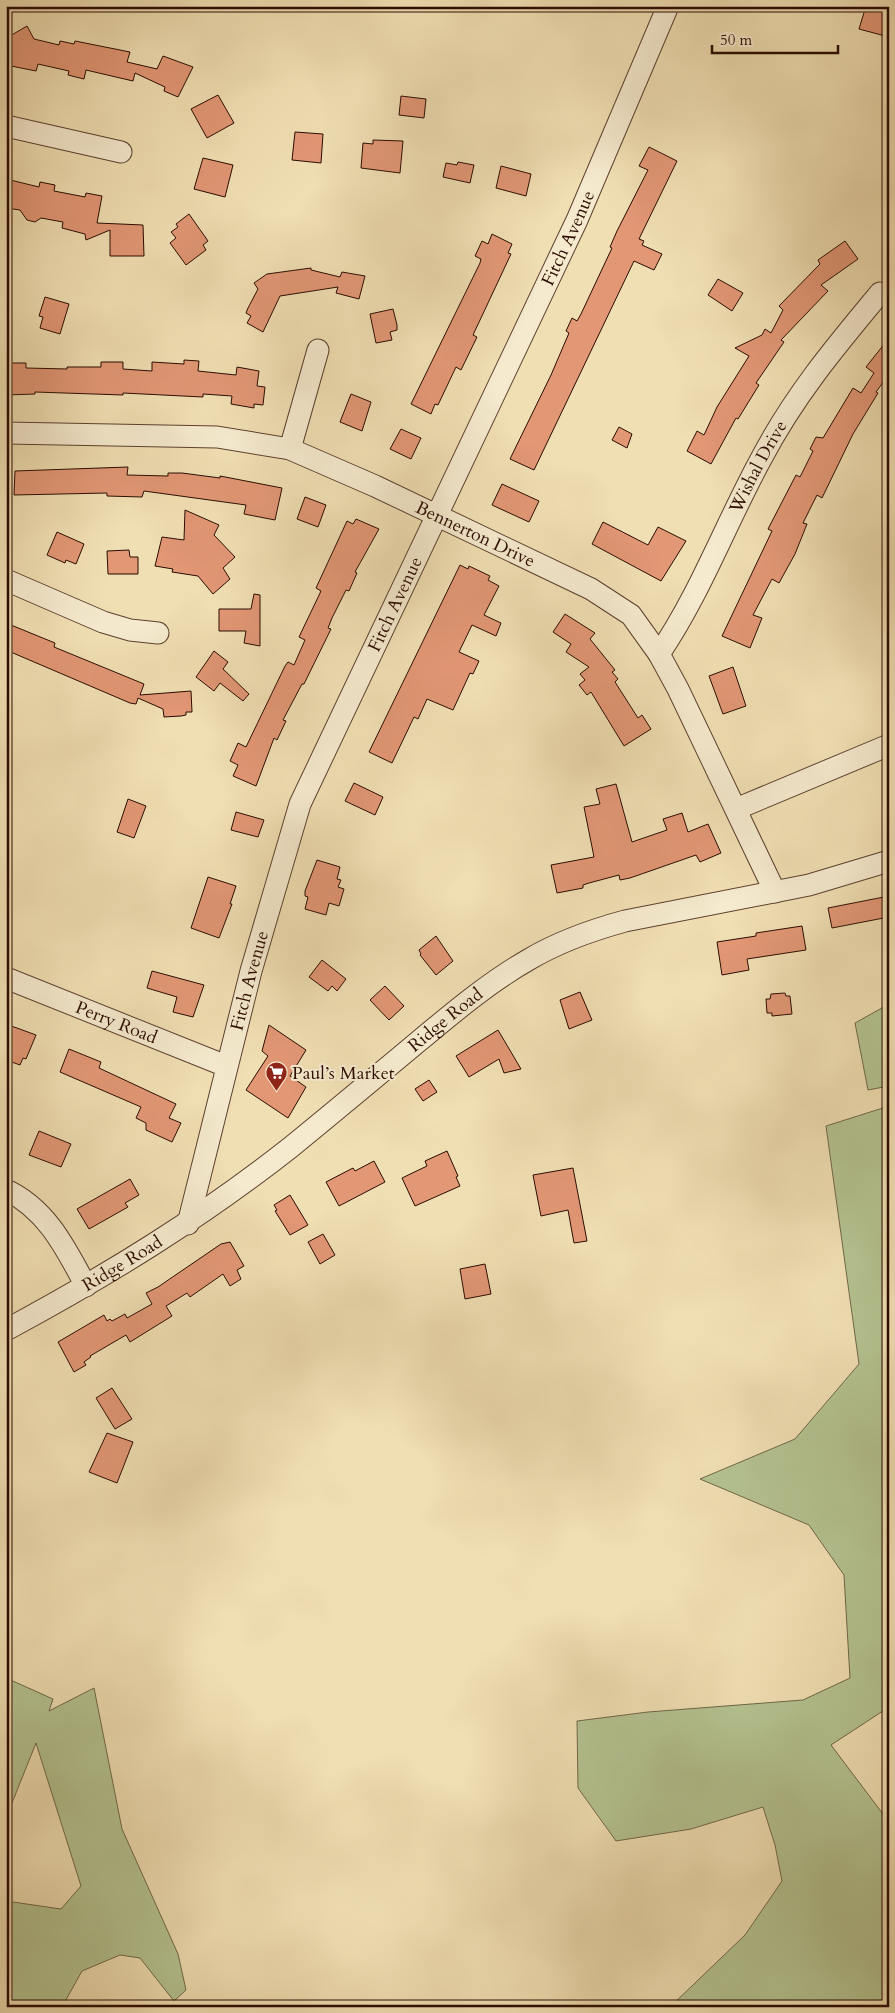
<svg xmlns="http://www.w3.org/2000/svg" width="895" height="2013" font-family="Cardo,serif">
<style>
.green{fill:#b4c391;stroke:#706749}
.building{fill:#e29775;stroke:#2b0b01}
.lines{fill:none;stroke-linecap:round;stroke-linejoin:round}
.minor-casing{stroke:#5c402e;stroke-width:23}
.minor{stroke:#f5eace;stroke-width:21}
.labels{text-anchor:middle;dominant-baseline:central;stroke-width:4;stroke-linejoin:round;paint-order:stroke}
.street-label{font-size:18px;fill:#2b0b01;stroke:#f5eace}
.poi-label{font-size:18px;fill:#2b0b01;stroke:#f5eace;text-anchor:start}
</style>
<rect width="100%" height="100%" fill="#f0dfb3"/>
<filter id="stains"><feTurbulence type="fractalNoise" baseFrequency=".004" numOctaves="4"/><feColorMatrix values="0 0 0 0 .2 0 0 0 0 .09 0 0 0 0 .02 0 0 0 .5 -.17"/></filter>
<radialGradient id="worn" r=".72"><stop offset=".6" stop-color="#630" stop-opacity="0"/><stop offset="1" stop-color="#630" stop-opacity=".3"/></radialGradient>
<g class="green">
<path d="M889,1004V1086L868,1090L855,1023Z"/>
<path d="M886,1107L889,1133V1563L883,1570L889,1576V1707L831,1745L889,1822V2007H670L745,1935L782,1881L775,1845L763,1807L691,1829L616,1841L578,1788L577,1721L648,1712L803,1700L850,1678L844,1575L809,1525L700,1479L795,1439L859,1364L826,1126Z"/>
<path d="M6,1678L53,1699L49,1711L94,1688L122,1829L178,1954L186,1990L174,2001L140,1958L120,1955L82,1971L62,2007H6V1901L61,1909L81,1886L36,1743L6,1818Z"/>
</g>
<g class="building">
<path d="M866,6H889V37L859,29Z"/>
<path d="M27,26L34,39L59,45L60,41L74,44L75,41L130,52L127,62L157,69L163,56L193,67L178,97L164,91L165,87L135,73L133,81L86,70L84,79L68,75L69,71L38,64L36,71L6,65L10,36Z"/>
<path d="M218,95L234,123L207,138L191,109Z"/>
<path d="M401,96L426,99L424,118L399,115Z"/>
<path d="M295,132L323,134L321,163L292,160Z"/>
<path d="M373,140L403,141L400,173L361,168L363,143L373,144Z"/>
<path d="M649,147L677,161L639,239L644,241L642,245L662,254L654,270L634,261L534,470L510,459L551,375L569,333L566,331L572,318L577,321L581,314L612,248L610,247L617,231L648,170L639,166Z"/>
<path d="M203,158L233,165L225,197L194,189Z"/>
<path d="M458,162L474,165L470,183L443,177L446,163L457,165Z"/>
<path d="M501,166L531,174L526,196L496,188Z"/>
<path d="M6,179L39,187L40,182L55,185L54,191L85,197L86,193L102,196L97,223L143,225L144,256H110V230L86,240L85,234L62,228L63,222L41,218L35,222L27,220L20,210L6,208Z"/>
<path d="M189,214L208,241L203,245L206,250L186,265L170,243L176,238L171,232L178,227L176,224Z"/>
<path d="M492,234L512,244L508,253L511,254L473,335L477,337L461,370L456,367L438,405L435,404L431,414L411,404L480,263L481,259L475,256L482,241L488,244Z"/>
<path d="M845,241L858,259L821,285L828,291L781,340L784,342L756,383L759,385L738,419L736,418L711,464L687,451L697,431L704,435L717,407L749,356L735,348L762,335L765,329L771,333L783,310L779,306L820,264L818,260Z"/>
<path d="M311,268V270L340,277L342,272L365,276L359,299L336,293L338,287L280,296L263,332L247,323L251,316L246,313L248,308L258,289L254,283L267,274Z"/>
<path d="M718,279L743,293L732,311L708,295Z"/>
<path d="M45,297L69,304L60,334L40,328L43,317L39,316Z"/>
<path d="M393,309L397,325V330L390,332L392,340L376,343L370,314Z"/>
<path d="M889,338V384L884,381L876,392L878,393L853,434L822,498L817,495L803,523L807,524L795,554L779,583L772,579L753,615L762,618L750,648L722,636L772,531L768,529L796,475L800,477L813,451L810,449L816,437L823,438L853,388L861,393L874,373L866,367Z"/>
<path d="M184,360L199,361L198,371L236,375L237,367L259,371L257,386L265,387L263,405L254,404V408L231,404L232,396L203,394V397L123,393V395L35,392V394L6,395V363H26V368L67,369V367H101V362H123V369L152,371V362L184,364Z"/>
<path d="M351,394L371,402L362,431L340,422Z"/>
<path d="M619,427L632,434L627,448L612,440Z"/>
<path d="M401,429L421,438L411,459L390,449Z"/>
<path d="M128,467L127,475L168,476V473H182L220,478V476L282,488L275,520L244,514L246,505L144,491L142,497L107,496V493L14,495L15,471Z"/>
<path d="M502,484L539,501L529,522L492,505Z"/>
<path d="M305,497L326,505L318,527L297,519Z"/>
<path d="M185,510L219,525L214,535L235,557L223,568L230,579L213,594L198,576L172,572L173,569L155,566L162,537L184,540Z"/>
<path d="M356,519L379,529L355,572L357,573L349,591L346,590L332,618L328,628L331,629L304,684H302L283,720L286,721L277,740L274,738L256,786L233,776L238,765L230,761L238,743L246,747L285,666L288,662L294,665L305,640L299,637L321,591L316,588L347,521L353,524Z"/>
<path d="M603,522L648,545L658,527L686,541L661,581L592,544Z"/>
<path d="M57,532L84,544L76,564L66,560L65,563L47,555Z"/>
<path d="M129,550L130,557H138V574H108L107,551Z"/>
<path d="M460,565L468,569L469,566L490,576L488,580L499,586L484,615L501,623L496,636L472,625L459,652L479,661L473,674L470,673L453,710L427,699L418,719L414,717L392,763L369,752Z"/>
<path d="M254,594L260,595V646L244,643L246,631H219V609H251Z"/>
<path d="M565,614L595,633L590,639L615,670L612,672L618,679L615,682L638,718L642,715L651,729L624,746L591,692L587,695L579,685L585,680L580,674L589,667L566,652L571,644L553,632Z"/>
<path d="M6,623L55,643L54,647L144,684L140,695L191,691L192,712H186V715L181,716L164,717L163,709L138,698L136,704L130,703L6,650Z"/>
<path d="M214,651L228,662L223,669L249,694L243,701L220,683L214,691L196,677Z"/>
<path d="M733,667L746,706L723,714L709,676Z"/>
<path d="M354,783L383,797L375,815L345,801Z"/>
<path d="M616,784L632,842L667,830L663,819L682,813L688,832L708,824L721,853L700,862L696,855L630,878L620,880L619,875L589,883L583,885V888L557,893L551,865L594,857L584,807L600,804L596,789Z"/>
<path d="M128,799L146,806L134,838L117,832Z"/>
<path d="M236,812L264,820L258,837L231,830Z"/>
<path d="M317,860L340,867L337,879L341,880L338,887L344,889L339,906L329,903L326,915L305,909L308,897L305,896V891Z"/>
<path d="M208,877L236,886L230,904H232L219,938L191,928Z"/>
<path d="M889,896V917L832,928L828,908Z"/>
<path d="M802,926L806,950L747,959L749,970L722,975L717,942L756,936V933Z"/>
<path d="M436,936L453,961L436,975L420,955L421,954L419,950Z"/>
<path d="M322,960L346,979L337,991L332,986L328,991L309,977Z"/>
<path d="M152,971L204,985L193,1017L173,1012L177,997L147,988Z"/>
<path d="M385,986L404,1006L389,1020L370,1000Z"/>
<path d="M580,992L592,1020L569,1029L560,1000Z"/>
<path d="M785,993L786,996H790L792,1014L772,1016V1013H767L766,999H770L771,994Z"/>
<path d="M6,1024L36,1035L26,1059L23,1058L20,1065L6,1060Z"/>
<path d="M269,1025L306,1050L290,1076L306,1087L288,1118L246,1090L268,1056L262,1051Z"/>
<path d="M498,1030L521,1069L504,1073L499,1059L469,1077L456,1056Z"/>
<path d="M69,1049L101,1062L99,1068L176,1104L169,1118L181,1123L172,1142L146,1130V1123L136,1118L141,1107L60,1072Z"/>
<path d="M429,1080L437,1092L423,1101L415,1089Z"/>
<path d="M39,1131L71,1144L61,1167L29,1155Z"/>
<path d="M447,1151L458,1176L456,1177L460,1186L415,1206L402,1178L427,1166L425,1161Z"/>
<path d="M374,1161L385,1182L339,1206L326,1182L353,1168L355,1171Z"/>
<path d="M573,1168L587,1241L574,1243L568,1210L541,1216L533,1175Z"/>
<path d="M130,1179L139,1195L125,1203L128,1207L89,1229L77,1209Z"/>
<path d="M290,1195L308,1225L290,1235L275,1211L277,1210L274,1205Z"/>
<path d="M323,1234L335,1255L320,1264L308,1242Z"/>
<path d="M230,1242L244,1266L237,1270L241,1279L230,1286L223,1274L190,1297L187,1293L166,1306L172,1316L130,1342L126,1335L90,1356L91,1357L84,1362L86,1365L74,1372L58,1342L104,1315L107,1321L110,1319L112,1321L125,1314L127,1318L152,1304L146,1293L158,1287L221,1244Z"/>
<path d="M485,1264L491,1294L465,1299L460,1269Z"/>
<path d="M112,1388L132,1419L115,1429L96,1398Z"/>
<path d="M107,1433L133,1442L117,1483L89,1472Z"/>
</g>
<g class="lines">
<defs>
<g id="minor">
<path d="M6,126L121,152"/>
<path id="s1" d="M6,433L217,437L290,449L375,486L591,589L631,615L659,654L678,689L775,892"/>
<path d="M290,449L318,350"/>
<path d="M6,580L103,622L130,630L158,633"/>
<path id="s2" d="M659,654C700,594 726,523 761,459C794,396 835,347 880,293"/>
<path d="M736,809L889,745"/>
<path id="s3" d="M6,978L226,1066"/>
<path d="M6,1190C47,1209 66,1249 86,1286"/>
<path id="s4" d="M188,1224L251,971L300,804L577,220L668,6"/>
<path id="s5" d="M6,1330C108,1275 201,1218 291,1147C334,1112 377,1076 419,1041C454,1012 488,983 528,960C558,942 592,930 625,921L809,885L889,861"/>
</g>
</defs>
<use href="#minor" class="minor-casing"/>
<use href="#minor" class="minor"/>
</g>
<defs>
<symbol id="supermarket-pin" viewBox="-11 -11 22 30"><path d="M0 17L-7.5 6A9.5 9.5 0 1 1 7.5 6Z" fill="#8f2418" stroke="#f5eace"/><path d="M-6-5.5h2.5l.6 2H6L4.5 2H-2.5L-4.4-4H-6ZM-1.5 3.2a1.3 1.3 0 1 0 .1 0ZM3 3.2a1.3 1.3 0 1 0 .1 0Z" fill="#fff"/></symbol>
</defs>
<g fill-rule="evenodd">
<use href="#supermarket-pin" x="264" y="1060" width="25" height="34"/>
</g>
<g class="labels">
<g class="street-label">
<text stroke="none"><textPath href="#s4" startOffset="1061">Fitch Avenue</textPath></text>
<text stroke="none"><textPath href="#s2" startOffset="212">Wishal Drive</textPath></text>
<text stroke="none"><textPath href="#s1" startOffset="489">Bennerton Drive</textPath></text>
<text stroke="none"><textPath href="#s4" startOffset="656">Fitch Avenue</textPath></text>
<text stroke="none"><textPath href="#s4" startOffset="251">Fitch Avenue</textPath></text>
<text stroke="none"><textPath href="#s5" startOffset="539">Ridge Road</textPath></text>
<text stroke="none"><textPath href="#s3" startOffset="119">Perry Road</textPath></text>
<text stroke="none"><textPath href="#s5" startOffset="134">Ridge Road</textPath></text>
</g>
<g class="poi-label">
<text x="292" y="1073">Paul’s Market</text>
</g>
</g>
<rect width="895" height="2013" fill="none" stroke="#f0dfb3" stroke-width="25"/>
<rect x="8" y="8" width="880" height="1998" fill="none" stroke="#2b0b01" stroke-width="2.5"/>
<rect x="12" y="12" width="870" height="1988" fill="none" stroke="#2b0b01"/>
<path d="M712 45v8h126v-8" fill="none" stroke="#2b0b01" stroke-width="2.5"/>
<text x="720" y="45" font-size="15" fill="#2b0b01" stroke="#f5eace" stroke-width="4" paint-order="stroke">50 m</text>
<rect width="100%" height="100%" filter="url(#stains)"/>
<rect width="100%" height="100%" fill="url(#worn)"/>
</svg>
